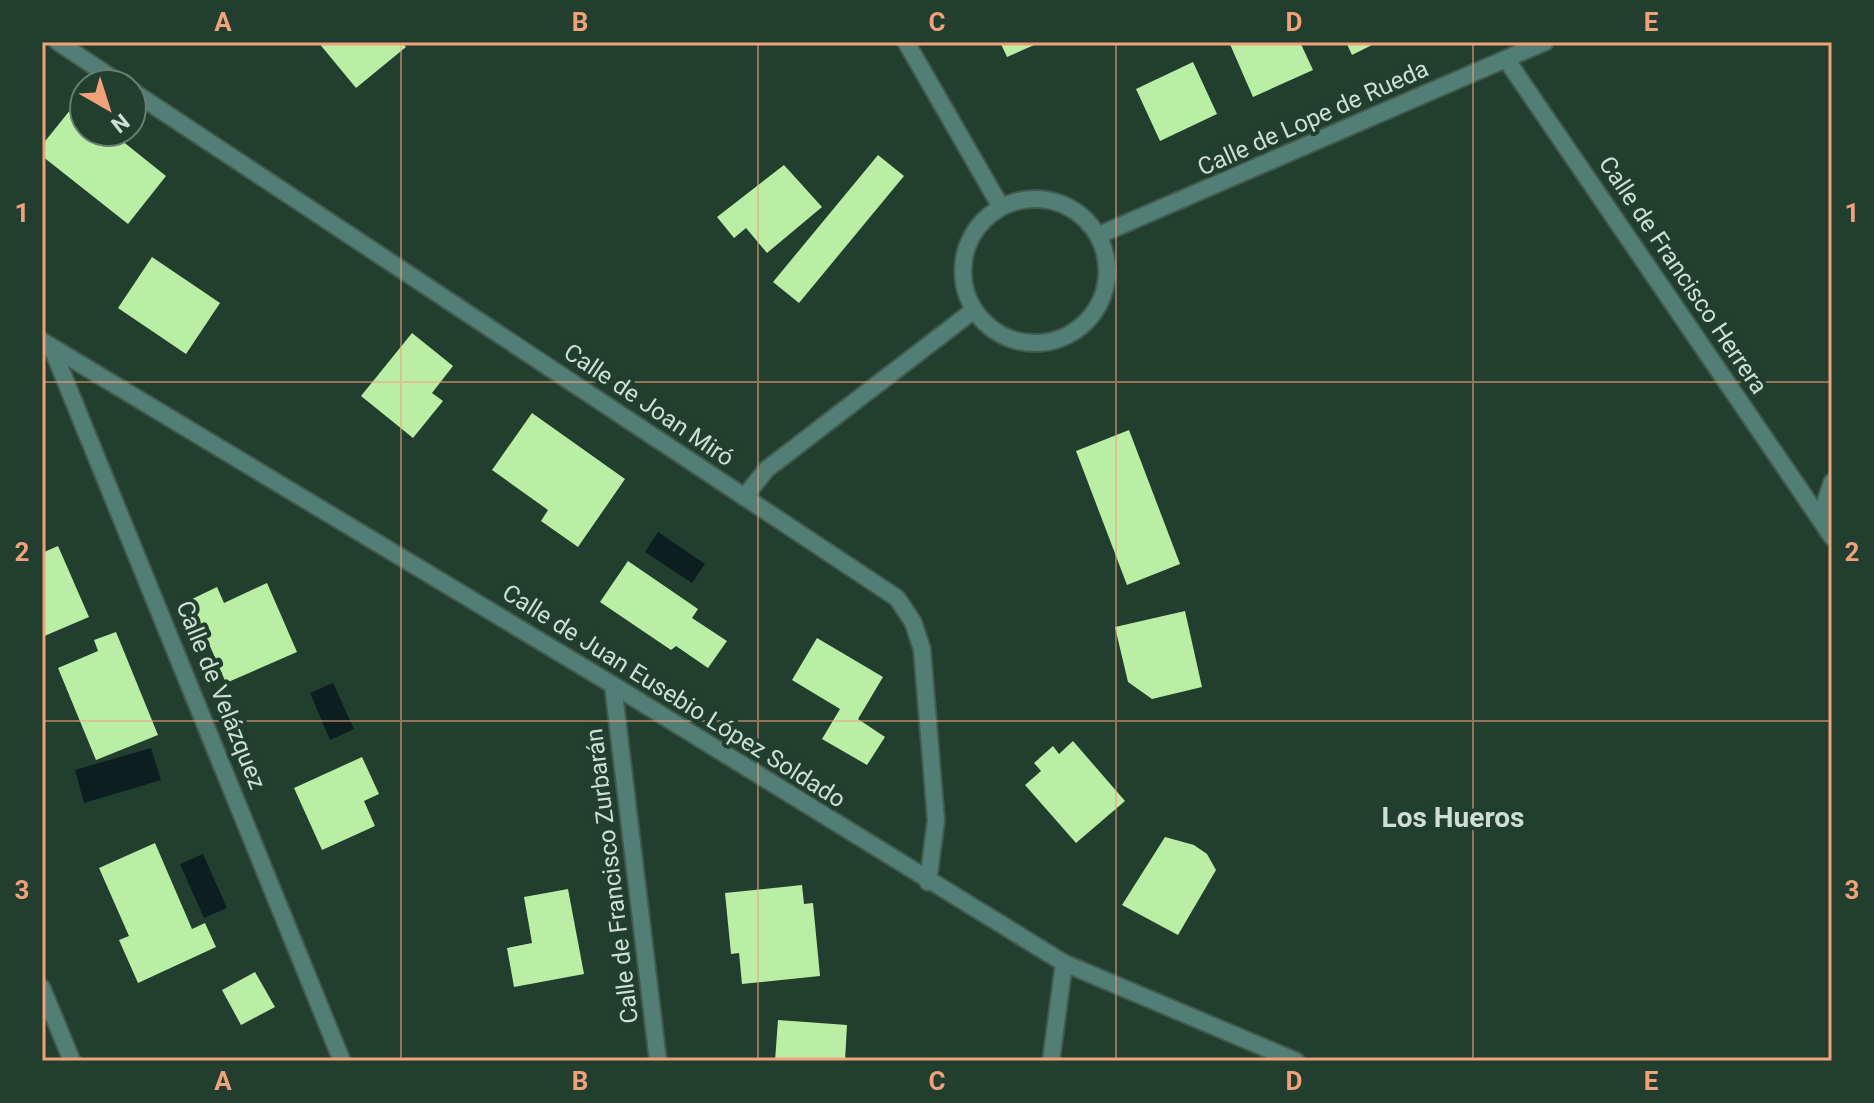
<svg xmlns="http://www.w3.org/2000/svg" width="1874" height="1103" font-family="Roboto,sans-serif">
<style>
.water{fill:#0d1e20}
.building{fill:#b9eea4}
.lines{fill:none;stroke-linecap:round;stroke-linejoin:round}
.minor-casing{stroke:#405b4d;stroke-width:20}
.tertiary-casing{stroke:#405b4d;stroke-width:20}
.minor{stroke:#527e76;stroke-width:16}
.tertiary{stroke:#527e76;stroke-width:16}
.grid{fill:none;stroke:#f1a27b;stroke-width:2;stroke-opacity:0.55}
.labels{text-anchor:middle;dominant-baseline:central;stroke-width:8;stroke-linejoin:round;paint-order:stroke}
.street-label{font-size:24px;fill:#cedfd5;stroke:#213e2f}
.quarter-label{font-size:28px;font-weight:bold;fill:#cedfd5;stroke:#213e2f}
.neatline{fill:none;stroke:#f1a27b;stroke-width:3}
.grid-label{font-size:26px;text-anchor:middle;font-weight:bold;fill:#f1a27b}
</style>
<rect width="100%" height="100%" fill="#213e2f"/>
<g class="water">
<path d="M658,532L705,564L692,583L645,552Z"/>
<path d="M333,683L354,729L330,740L310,693Z"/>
<path d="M151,748L161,780L84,803L75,770Z"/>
<path d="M203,854L227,908L204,918L180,864Z"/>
</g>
<g class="building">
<path d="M318,42H401L406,47L356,88Z"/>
<path d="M1000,42H1041L1007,57Z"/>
<path d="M1229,42H1300L1313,70L1253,97Z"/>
<path d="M1346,42H1378L1352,55Z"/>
<path d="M1193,62L1217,114L1160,141L1136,89Z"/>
<path d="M75,104L84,111V132H111L166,176L128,224L42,156V145Z"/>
<path d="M878,155L904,176L799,303L773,282Z"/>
<path d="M784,165L822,207L767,253L746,228L734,238L717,217Z"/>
<path d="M152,257L220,303L186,354L118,308Z"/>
<path d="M412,333L453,366L432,393L443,401L413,438L361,396Z"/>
<path d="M532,413L625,479L578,547L541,521L548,510L492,470Z"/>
<path d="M1129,430L1180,564L1127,585L1076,451Z"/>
<path d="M58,546L89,617L42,637V553Z"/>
<path d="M628,561L698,609L692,618L727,641L708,668L676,646L671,650L600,602Z"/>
<path d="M267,583L297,652L226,683L190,600L217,587L224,603Z"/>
<path d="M1185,611L1202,687L1152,699L1128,682L1115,627Z"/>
<path d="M116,632L158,735L96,760L58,668L98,651L94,640Z"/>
<path d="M817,638L883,677L858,719L885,737L867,765L822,739L840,709L792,680Z"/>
<path d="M1073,741L1125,801L1076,843L1025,785L1041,771L1034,763L1053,746L1059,754Z"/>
<path d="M362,757L379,794L364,801L375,826L322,850L294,788Z"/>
<path d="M1165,837L1194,845L1207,854L1216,870L1178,935L1122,905Z"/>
<path d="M155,843L192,929L205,923L216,947L138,983L119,940L129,936L99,868Z"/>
<path d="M802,885L804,904L813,903L820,976L742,984L739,953L731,954L725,893Z"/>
<path d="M568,889L584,974L514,987L507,948L532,943L524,897Z"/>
<path d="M255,972L275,1007L241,1025L222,990Z"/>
<path d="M778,1020L847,1025L845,1061H775Z"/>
</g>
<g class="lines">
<defs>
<g id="minor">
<path d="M58,42L121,84"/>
<path d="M906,42L1001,207"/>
<path d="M1506,59L1820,519"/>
<path d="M132,91L897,598L913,622L922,649L936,820L928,882"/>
<circle cx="1035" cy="271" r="72"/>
<path d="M1099,235L1545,42"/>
<path d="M42,341L613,685L1064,963L1296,1061"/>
<path d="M52,348L342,1061"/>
<path d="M1832,482L1820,519L1832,537"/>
<path d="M744,497L767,469L974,310"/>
<path d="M613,685L658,1061"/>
<path d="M1051,1061L1064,963"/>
</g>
<path id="tertiary" d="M42,988L72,1061"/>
</defs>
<use href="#minor" class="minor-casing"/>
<use href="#tertiary" class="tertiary-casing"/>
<use href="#minor" class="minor"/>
<use href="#tertiary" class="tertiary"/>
</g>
<path class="grid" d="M401,42V1061M758,42V1061M1116,42V1061M1473,42V1061M42,382H1832M42,721H1832"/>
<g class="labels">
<g class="street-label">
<text transform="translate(1313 118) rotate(-24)">Calle de Lope de Rueda</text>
<text transform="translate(1683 275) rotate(56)">Calle de Francisco Herrera</text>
<text transform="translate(649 405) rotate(34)">Calle de Joan Miró</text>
<text transform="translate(221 695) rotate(68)">Calle de Velázquez</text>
<text transform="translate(674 696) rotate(32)">Calle de Juan Eusebio López Soldado</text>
<text transform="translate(612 876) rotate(-97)">Calle de Francisco Zurbarán</text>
</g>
<g class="quarter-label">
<text x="1453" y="817">Los Hueros</text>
</g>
</g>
<rect width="1874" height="1103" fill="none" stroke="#213e2f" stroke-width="88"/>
<g transform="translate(108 108) rotate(141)"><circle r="38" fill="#213e2f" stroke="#667e71" stroke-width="2"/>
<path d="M0-6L14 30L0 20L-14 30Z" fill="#f1a27b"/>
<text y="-12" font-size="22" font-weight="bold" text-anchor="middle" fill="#cedfd5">N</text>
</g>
<rect x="44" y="44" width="1786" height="1015" class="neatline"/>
<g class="grid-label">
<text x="223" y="31">A</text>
<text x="580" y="31">B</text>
<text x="937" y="31">C</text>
<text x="1294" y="31">D</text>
<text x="1651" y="31">E</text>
<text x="22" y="222">1</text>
<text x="1852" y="222">1</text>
<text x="22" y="561">2</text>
<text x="1852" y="561">2</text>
<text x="22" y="899">3</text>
<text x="1852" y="899">3</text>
<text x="223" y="1090">A</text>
<text x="580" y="1090">B</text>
<text x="937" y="1090">C</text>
<text x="1294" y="1090">D</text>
<text x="1651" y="1090">E</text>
</g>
</svg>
